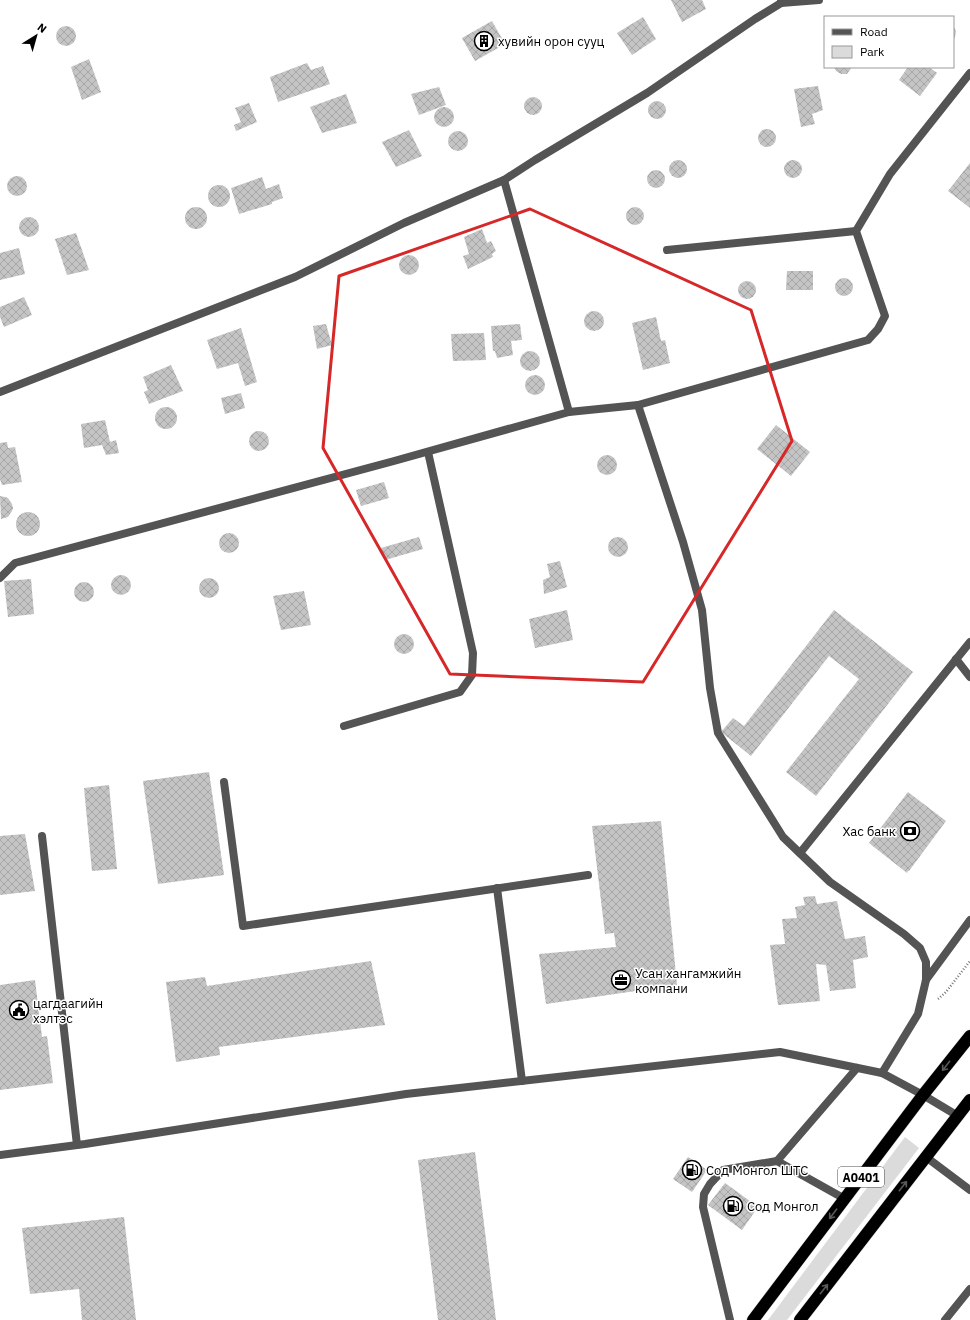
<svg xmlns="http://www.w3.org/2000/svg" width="970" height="1320" font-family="'IBM Plex Sans',sans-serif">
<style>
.green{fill:#dbdbdb}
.building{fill:url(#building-cross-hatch)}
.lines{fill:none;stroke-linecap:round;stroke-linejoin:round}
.highway-casing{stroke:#dbdbdb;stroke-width:13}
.path{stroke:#767676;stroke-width:2.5;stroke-dasharray:1 2;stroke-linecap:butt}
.lane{stroke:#545454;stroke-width:8}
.street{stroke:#545454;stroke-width:8}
.highway{stroke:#000;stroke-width:12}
.oneway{stroke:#595959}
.marked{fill:none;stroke:#d62828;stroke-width:3;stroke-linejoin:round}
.labels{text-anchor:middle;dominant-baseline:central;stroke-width:3;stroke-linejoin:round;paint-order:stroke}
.shield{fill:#fff;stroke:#4c4c4c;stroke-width:1}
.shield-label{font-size:12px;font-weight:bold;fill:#000}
.poi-label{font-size:13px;fill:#000;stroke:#fff;text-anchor:start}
</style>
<defs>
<pattern id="building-cross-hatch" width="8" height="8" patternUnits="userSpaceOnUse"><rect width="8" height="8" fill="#c4c4c4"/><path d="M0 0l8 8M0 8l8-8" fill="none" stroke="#a7a7a7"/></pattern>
</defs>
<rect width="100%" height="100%" fill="#fff"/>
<path class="green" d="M905,1137L919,1148L787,1320H768Z"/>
<g class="building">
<path d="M671,0H702L706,9L682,22Z"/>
<path d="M643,17L656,39L632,55L617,33Z"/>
<path d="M492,21L505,44L475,61L462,38Z"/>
<path d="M953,25L956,31L955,37L953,40Z"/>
<circle cx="66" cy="36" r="10"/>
<path d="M89,59L101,92L82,100L71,67Z"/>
<path d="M307,63L311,70L323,66L330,84L278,102L270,77Z"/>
<path d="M834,67H852L847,74H841L836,71Z"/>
<path d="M908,67H929L937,73L920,96L899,80Z"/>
<path d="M818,86L823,110L812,114L815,124L801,127L794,89Z"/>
<path d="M439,87L446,105L419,115L411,94Z"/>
<path d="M346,94L357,123L322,133L310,107Z"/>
<circle cx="533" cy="106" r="9"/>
<circle cx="657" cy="110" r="9"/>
<path d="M249,103L257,122L236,131L234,125L241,122L235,108Z"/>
<circle cx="444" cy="117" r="10"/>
<circle cx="767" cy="138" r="9"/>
<path d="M409,130L422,156L396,167L382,142Z"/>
<circle cx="458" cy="141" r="10"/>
<circle cx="678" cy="169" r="9"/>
<circle cx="793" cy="169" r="9"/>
<path d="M970,163V208L948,191Z"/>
<circle cx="656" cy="179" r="9"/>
<circle cx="17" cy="186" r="10"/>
<path d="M262,177L266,189L279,184L283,198L272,202V204L239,214L231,188Z"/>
<circle cx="219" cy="196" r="11"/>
<circle cx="196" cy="218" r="11"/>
<circle cx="635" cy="216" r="9"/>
<circle cx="29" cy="227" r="10"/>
<path d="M482,229L487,243L491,241L496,251L492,254L493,257L468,269L463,256L469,254L464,237Z"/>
<path d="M76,233L89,270L67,275L55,239Z"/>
<path d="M19,248L25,274L0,280V253Z"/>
<circle cx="409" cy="265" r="10"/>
<path d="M787,271H813V290H786Z"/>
<circle cx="844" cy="287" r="9"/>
<circle cx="747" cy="290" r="9"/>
<path d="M24,297L32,315L4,327L0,317V307Z"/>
<circle cx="594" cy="321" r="10"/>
<path d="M656,317L661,341L665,340L670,363L643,370L632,323Z"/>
<path d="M326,324L332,345L317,349L313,326Z"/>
<path d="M520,324L522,340L511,341L513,355L497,358L495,351H493L491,326Z"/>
<path d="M241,328L257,382L245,386L238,363L217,369L207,340Z"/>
<path d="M484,333L486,360L453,361L451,334Z"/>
<circle cx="530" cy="361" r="10"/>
<path d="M171,365L183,391L149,404L144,392L148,390L143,377Z"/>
<circle cx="535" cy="385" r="10"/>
<path d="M241,393L245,408L225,414L221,398Z"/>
<circle cx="166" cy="418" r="11"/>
<path d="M105,420L110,442L116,440L119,453L106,455L102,445L84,448L81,424Z"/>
<path d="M776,425L810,452L791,476L757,449Z"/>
<circle cx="259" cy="441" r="10"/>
<path d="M7,442L8,448L15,447L22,482L2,485L0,479V443Z"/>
<circle cx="607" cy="465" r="10"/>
<path d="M384,482L389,498L361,506L356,490Z"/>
<path d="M0,496L5,497L8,498L12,504L13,508L12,511L8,517L1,519Z"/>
<circle cx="28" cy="524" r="12"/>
<circle cx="229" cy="543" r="10"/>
<path d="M419,537L423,549L385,560L381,548Z"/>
<circle cx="618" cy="547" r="10"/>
<path d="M560,561L567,587L544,594L543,580L550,577L547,564Z"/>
<circle cx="121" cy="585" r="10"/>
<circle cx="209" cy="588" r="10"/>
<path d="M31,579L34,614L8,617L4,581Z"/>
<circle cx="84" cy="592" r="10"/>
<path d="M304,591L311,625L281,630L273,596Z"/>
<path d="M567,610L573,640L535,648L529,619Z"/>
<path d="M834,610L913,672L816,796L786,772L859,679L829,656L751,756L721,732L733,718L744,726Z"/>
<circle cx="404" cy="644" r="10"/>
<path d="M209,772L224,875L158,884L143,781Z"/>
<path d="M109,785L117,869L92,871L84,788Z"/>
<path d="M908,792L946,821L909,871H908L907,873L869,843Z"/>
<path d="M661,821L677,985L546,1004L539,954L616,947L614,933L605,934L592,826Z"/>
<path d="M25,834L35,891L0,895V836Z"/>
<path d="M815,896L817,904L837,901L845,939L865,936L868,957L853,960L856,988L830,991L826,965L816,964L820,1001L778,1005L770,945L785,944L782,919L797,918L795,907L805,905L803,897Z"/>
<path d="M371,961L385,1025L219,1047L220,1055L176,1062L166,982L205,977L207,986Z"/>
<path d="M35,980L42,1037L47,1036L53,1083L0,1090V985Z"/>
<path d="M475,1152L496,1320H438L418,1160Z"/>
<path d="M688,1157L707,1170L692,1192L673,1179Z"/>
<path d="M725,1183L758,1207L742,1230L708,1205Z"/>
<path d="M124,1217L136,1320H82L79,1289L30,1294L22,1228Z"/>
</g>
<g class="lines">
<defs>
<g id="highway">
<path d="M753,1320L923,1095L970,1036"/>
<path d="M800,1320L970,1100"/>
</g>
</defs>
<use href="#highway" class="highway-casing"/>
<path class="path" d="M938,999L946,992L970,961"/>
<g class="lane">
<path d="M781,3L819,0"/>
<path d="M504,180L569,412"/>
<path d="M667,250L856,231"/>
<path d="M0,392L295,277L404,223L504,180L535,160L647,93L755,19L781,3V0"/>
<path d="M638,405L683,542L702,610L710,688L718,733L783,837L830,882L904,934L920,948L926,962V980L918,1014L882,1073"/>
<path d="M0,578L15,563L394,461L569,412L638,405L868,340L878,329L885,316L856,231L890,174L970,73"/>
<path d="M956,659L970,677"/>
<path d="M344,726L460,692L472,675L473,653L428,452"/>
<path d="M224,782L243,926L588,875"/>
<path d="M42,836L77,1145"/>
<path d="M800,853L970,642"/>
<path d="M497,888L522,1081"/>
<path d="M926,980L970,920"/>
<path d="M926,1157L970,1190"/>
<path d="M777,1161L845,1199"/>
<path d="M730,1320L703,1207L704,1194L710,1184L723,1170L777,1161L857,1068"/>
<path d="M945,1320L970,1289"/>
</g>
<path class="street" d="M0,1155L85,1144L406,1094L780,1052L882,1073L923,1095L958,1116"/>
<use href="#highway" class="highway"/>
</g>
<defs><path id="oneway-shaft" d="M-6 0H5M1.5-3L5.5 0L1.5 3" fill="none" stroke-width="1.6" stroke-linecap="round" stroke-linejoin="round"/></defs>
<g class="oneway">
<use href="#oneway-shaft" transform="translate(946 1066) rotate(128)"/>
<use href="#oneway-shaft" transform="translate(903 1186) rotate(-52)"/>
<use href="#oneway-shaft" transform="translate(833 1214) rotate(127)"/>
<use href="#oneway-shaft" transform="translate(824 1289) rotate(-52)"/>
</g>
<path class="marked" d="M530,209L751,310L792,441L643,682L450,674L323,448L339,276Z"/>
<defs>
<symbol id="building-ring" viewBox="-11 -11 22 22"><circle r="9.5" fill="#fff" stroke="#000" stroke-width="1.5"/><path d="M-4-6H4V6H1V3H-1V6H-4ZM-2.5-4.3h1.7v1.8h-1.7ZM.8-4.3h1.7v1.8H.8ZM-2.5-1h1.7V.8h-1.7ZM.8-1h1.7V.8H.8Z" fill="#000"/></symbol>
<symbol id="bank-ring" viewBox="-11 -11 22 22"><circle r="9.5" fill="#fff" stroke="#000" stroke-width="1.5"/><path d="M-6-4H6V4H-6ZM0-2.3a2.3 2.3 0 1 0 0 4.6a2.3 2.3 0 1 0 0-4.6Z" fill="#000"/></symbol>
<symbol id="office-ring" viewBox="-11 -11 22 22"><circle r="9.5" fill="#fff" stroke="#000" stroke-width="1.5"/><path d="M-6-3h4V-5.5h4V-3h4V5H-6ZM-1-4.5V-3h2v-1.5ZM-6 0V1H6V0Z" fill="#000"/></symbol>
<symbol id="civic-ring" viewBox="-11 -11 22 22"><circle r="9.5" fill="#fff" stroke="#000" stroke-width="1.5"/><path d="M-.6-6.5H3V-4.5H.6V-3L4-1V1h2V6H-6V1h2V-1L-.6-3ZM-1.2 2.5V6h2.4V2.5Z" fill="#000"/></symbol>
<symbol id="fuel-ring" viewBox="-11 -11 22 22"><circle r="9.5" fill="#fff" stroke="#000" stroke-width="1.5"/><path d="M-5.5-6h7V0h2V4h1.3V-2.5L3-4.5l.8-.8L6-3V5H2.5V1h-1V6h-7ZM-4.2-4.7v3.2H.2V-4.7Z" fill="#000"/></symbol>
</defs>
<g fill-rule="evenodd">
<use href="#building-ring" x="473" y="30" width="22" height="22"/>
<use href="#bank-ring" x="899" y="820" width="22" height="22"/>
<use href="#office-ring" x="610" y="969" width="22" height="22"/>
<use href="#civic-ring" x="8" y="999" width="22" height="22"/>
<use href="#fuel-ring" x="681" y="1159" width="22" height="22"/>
<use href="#fuel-ring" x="722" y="1195" width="22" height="22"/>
</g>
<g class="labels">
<rect class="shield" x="838" y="1167" width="46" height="20" rx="3"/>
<g class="shield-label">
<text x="861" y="1177">A0401</text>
</g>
<g class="poi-label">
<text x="498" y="41">хувийн орон сууц</text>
<text x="896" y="831" text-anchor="end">Хас банк</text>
<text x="635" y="973">Усан хангамжийн<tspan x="635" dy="15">компани</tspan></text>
<text x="33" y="1003">цагдаагийн<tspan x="33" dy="15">хэлтэс</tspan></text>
<text x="706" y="1170">Сод Монгол ШТС</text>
<text x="747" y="1206">Сод Монгол</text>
</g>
</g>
<rect x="824" y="16" width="130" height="52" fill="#ffffff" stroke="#999999"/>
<rect x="832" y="29" width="20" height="6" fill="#545454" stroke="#999999"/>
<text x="860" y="36" font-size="12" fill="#000000">Road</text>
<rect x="832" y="46" width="20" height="12" fill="#dbdbdb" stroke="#999999"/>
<text x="860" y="56" font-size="12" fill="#000000">Park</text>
<g transform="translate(36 36) rotate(37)" stroke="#ffffff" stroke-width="3" paint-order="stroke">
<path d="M0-3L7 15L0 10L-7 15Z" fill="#000000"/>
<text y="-6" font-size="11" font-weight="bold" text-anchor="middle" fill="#000000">N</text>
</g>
</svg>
